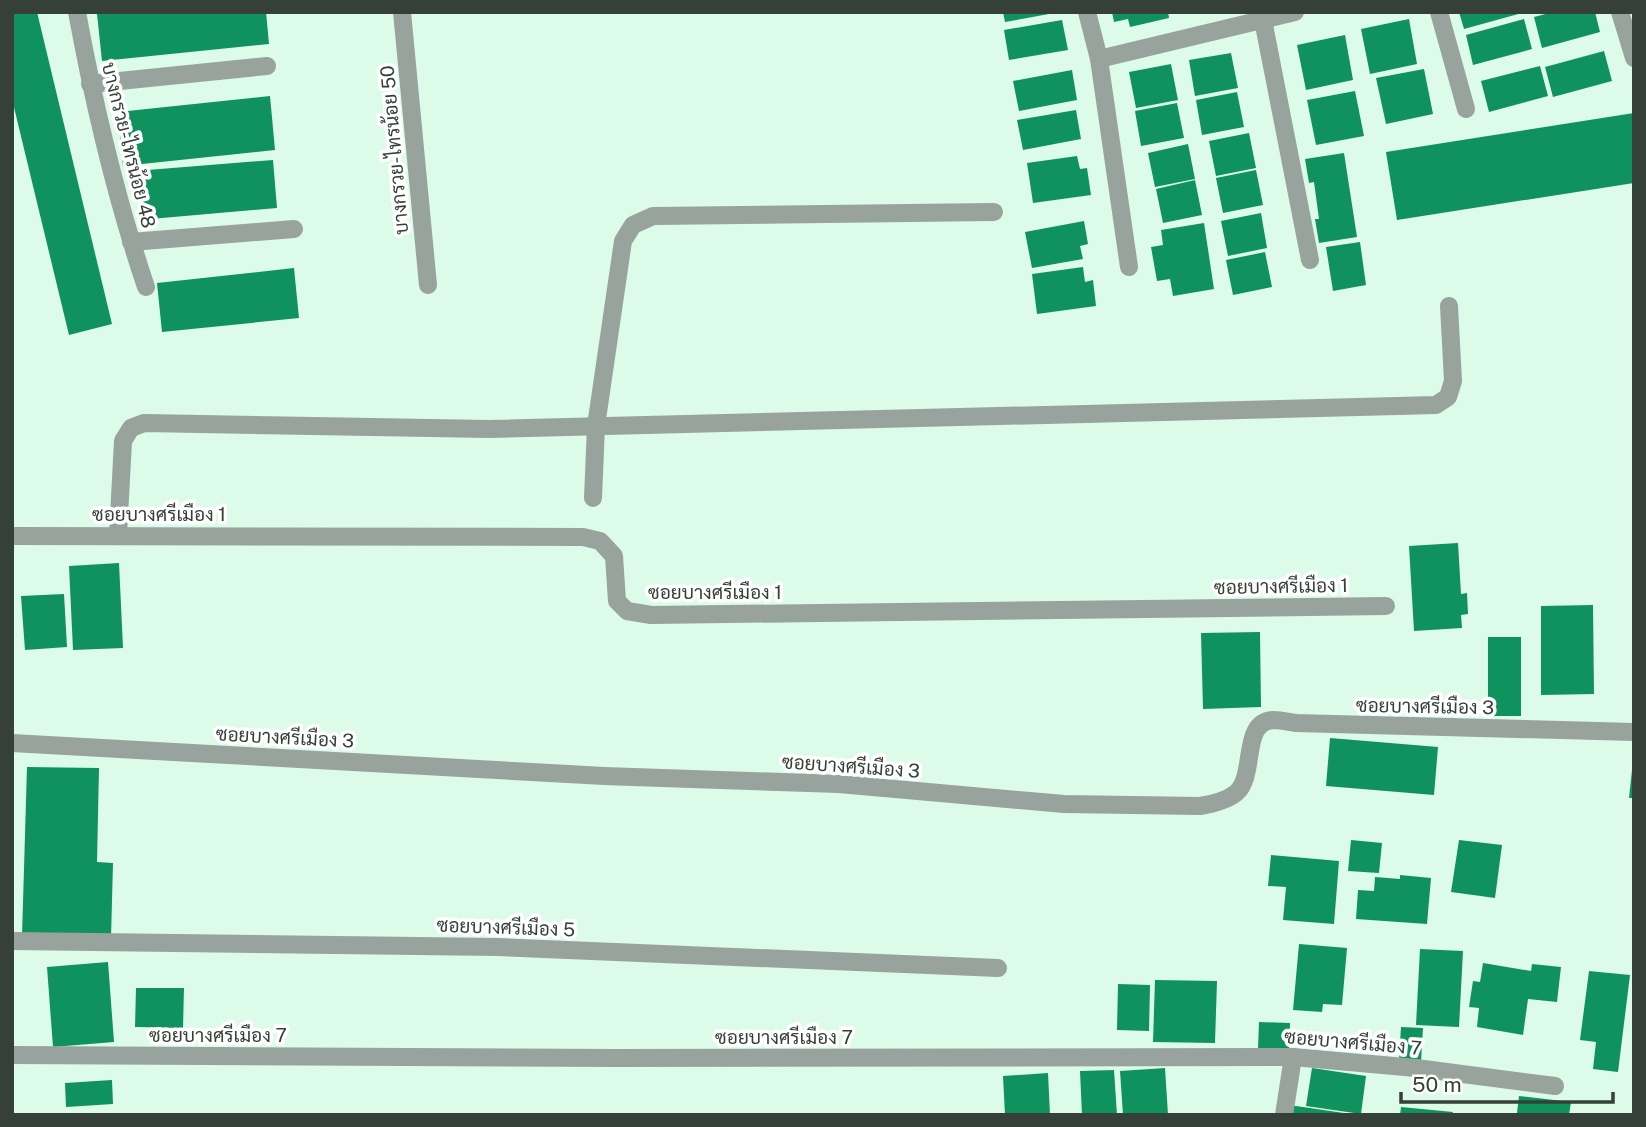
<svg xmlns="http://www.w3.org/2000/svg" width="1646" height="1127" font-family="'Public Sans',Sarabun,sans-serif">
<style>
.building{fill:#10925f}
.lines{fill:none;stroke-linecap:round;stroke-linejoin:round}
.minor{stroke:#97a39c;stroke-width:18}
.labels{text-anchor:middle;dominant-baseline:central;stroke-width:7;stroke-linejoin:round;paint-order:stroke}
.street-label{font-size:19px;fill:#344039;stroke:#fff}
</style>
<rect width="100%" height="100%" fill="#dcfbe9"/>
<g class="building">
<path d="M12,12H37L112,324L69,335L12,99Z"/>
<path d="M113,12H266L269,44L102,61L97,14Z"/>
<path d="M1003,12H1049V14L1005,22Z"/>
<path d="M1112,12H1168L1169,18L1130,27L1128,19L1114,22Z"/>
<path d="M1459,12H1522V13L1464,29Z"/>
<path d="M1553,12H1595L1600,32L1542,48L1534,17Z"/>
<path d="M1409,19L1417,64L1370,74L1361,29Z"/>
<path d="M1524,19L1532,49L1473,65L1466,35Z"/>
<path d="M1062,20L1068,50L1009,60L1004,30Z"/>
<path d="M1345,35L1353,80L1306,90L1297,45Z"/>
<path d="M1604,51L1612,81L1553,97L1545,67Z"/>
<path d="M1231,53L1238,88L1195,96L1189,60Z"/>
<path d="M1171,64L1178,100L1136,108L1129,72Z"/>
<path d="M1540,66L1548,96L1489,112L1481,81Z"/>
<path d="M1424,69L1433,114L1386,124L1376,78Z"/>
<path d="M1072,70L1077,100L1019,111L1013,81Z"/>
<path d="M1355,91L1364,136L1316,145L1307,100Z"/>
<path d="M1237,92L1244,127L1202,135L1196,100Z"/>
<path d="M270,96L275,150L123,166L118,112Z"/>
<path d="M1177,103L1184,138L1141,146L1135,111Z"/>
<path d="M1076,110L1081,139L1023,150L1017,120Z"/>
<path d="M1634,113V183L1397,220L1386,152Z"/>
<path d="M1249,133L1256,168L1216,176L1209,141Z"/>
<path d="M1188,144L1195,179L1155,187L1148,153Z"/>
<path d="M1344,153L1357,237L1319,243L1315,219H1319L1314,182L1309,183L1305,159Z"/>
<path d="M1077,156L1080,169L1087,168L1091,195L1033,203L1027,163Z"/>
<path d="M273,160L277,208L139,220L135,171Z"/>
<path d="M1256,170L1263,205L1223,213L1216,178Z"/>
<path d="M1195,180L1202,215L1163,223L1156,189Z"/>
<path d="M1261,213L1267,248L1228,256L1221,221Z"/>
<path d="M1084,221L1088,244L1080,246L1083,259L1032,268L1025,232Z"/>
<path d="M1204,223L1214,289L1173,296L1170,279L1157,281L1151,247L1163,245L1161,230Z"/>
<path d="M1360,242L1366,285L1333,291L1326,247Z"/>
<path d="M1265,252L1272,287L1233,295L1226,260Z"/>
<path d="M1083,267L1085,282L1093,280L1096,306L1037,314L1032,274Z"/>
<path d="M294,268L299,318L162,332L157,283Z"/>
<path d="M1458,543L1461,594L1467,593L1468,614L1461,615L1462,628L1414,631L1409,546Z"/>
<path d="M119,563L123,648L73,650L69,566Z"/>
<path d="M64,594L67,647L25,650L21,596Z"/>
<path d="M1593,605L1594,694L1541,695V606Z"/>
<path d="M1260,632L1261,707L1203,709L1201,633Z"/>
<rect x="1488" y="637" width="33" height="79"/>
<path d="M1330,738L1438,747L1434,795L1326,786Z"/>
<path d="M27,767L99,768L97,862L113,863L111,938L22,936Z"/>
<path d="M1632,770H1634V798H1629Z"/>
<path d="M1351,840L1382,843L1379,873L1348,871Z"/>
<path d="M1459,840L1502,845L1495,898L1451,892Z"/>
<path d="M1271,855L1339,861L1334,924L1283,920L1286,887L1268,886Z"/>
<path d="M1400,875L1431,878L1427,924L1356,919L1358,890L1374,891L1375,877L1400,879Z"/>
<path d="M1299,944L1347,948L1342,1005L1323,1004L1322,1012L1293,1010Z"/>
<path d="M1420,949L1463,951L1459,1027L1416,1025Z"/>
<path d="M108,962L114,1042L53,1047L47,967Z"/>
<path d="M1483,963L1531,971L1532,964L1561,967L1557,1002L1528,999L1523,1035L1477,1027L1479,1008L1469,1007L1473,981L1480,982Z"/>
<path d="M1589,971L1630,975L1618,1072L1593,1069L1596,1042L1580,1040Z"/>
<path d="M1155,980L1217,981L1215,1043L1153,1042Z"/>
<path d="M1118,984L1150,985L1149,1031L1117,1030Z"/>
<path d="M136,988H184L183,1028L135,1027Z"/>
<path d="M1259,1022L1290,1023L1289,1051L1258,1049Z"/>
<path d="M1401,1027L1423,1028L1421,1062L1399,1060Z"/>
<path d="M1165,1068L1168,1115H1123L1120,1071Z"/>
<path d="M1312,1068L1366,1076L1361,1114L1306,1106Z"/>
<path d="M1114,1070L1117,1115H1082L1080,1071Z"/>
<path d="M1048,1073L1050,1115H1005L1003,1076Z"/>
<path d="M112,1080L113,1104L66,1107L65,1083Z"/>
<path d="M1519,1096L1571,1102L1569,1115L1517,1113Z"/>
<path d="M1289,1105L1344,1113V1115H1288Z"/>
<path d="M1401,1107L1453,1112L1452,1115H1400Z"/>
</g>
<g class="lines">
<g class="minor">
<path d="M77,12C94,105 116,198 146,287"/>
<path d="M402,12L428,285"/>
<path d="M1087,12L1099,59L1129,267"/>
<path d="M1439,12L1466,109"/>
<path d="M1620,12L1634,58"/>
<path d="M1263,20L1310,260"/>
<path d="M1099,59L1295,12"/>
<path d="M90,84L267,66"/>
<path d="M131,242L294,229"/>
<path d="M593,498L596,426L623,241L633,225L653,216L994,212"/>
<path d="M118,535L123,441L131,428L144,423L489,429L1436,405L1448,397L1453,381L1449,306"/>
<path d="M12,536L583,537L600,541L614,556L617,601L627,611L651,615L1386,606"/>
<path d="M12,743L604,776L839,784L1064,804L1200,806C1213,804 1226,801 1236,793C1257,775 1240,721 1274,720C1281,720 1289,722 1296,723L1634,732"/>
<path d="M12,941L498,947L998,968"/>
<path d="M12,1055L614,1058L1293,1057L1416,1068L1555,1086"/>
<path d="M1284,1115L1293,1057"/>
</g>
</g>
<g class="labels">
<g class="street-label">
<text transform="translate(129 145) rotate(76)">บางกรวย-ไทรน้อย 48</text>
<text transform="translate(394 150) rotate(-95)">บางกรวย-ไทรน้อย 50</text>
<text x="159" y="514">ซอยบางศรีเมือง 1</text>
<text transform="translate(1281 586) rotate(-1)">ซอยบางศรีเมือง 1</text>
<text x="715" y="592">ซอยบางศรีเมือง 1</text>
<text transform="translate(1425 706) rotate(1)">ซอยบางศรีเมือง 3</text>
<text transform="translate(285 737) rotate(3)">ซอยบางศรีเมือง 3</text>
<text transform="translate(851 766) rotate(4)">ซอยบางศรีเมือง 3</text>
<text transform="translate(506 927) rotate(2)">ซอยบางศรีเมือง 5</text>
<text x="218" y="1035">ซอยบางศรีเมือง 7</text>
<text x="784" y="1037">ซอยบางศรีเมือง 7</text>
<text transform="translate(1353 1042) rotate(5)">ซอยบางศรีเมือง 7</text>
</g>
</g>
<rect width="1646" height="1127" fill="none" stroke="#344039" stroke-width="28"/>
<path d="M1401 1092v10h212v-10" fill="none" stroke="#344039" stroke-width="3.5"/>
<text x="1412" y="1092" font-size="21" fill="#344039" stroke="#ffffff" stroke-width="5" paint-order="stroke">50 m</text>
</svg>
